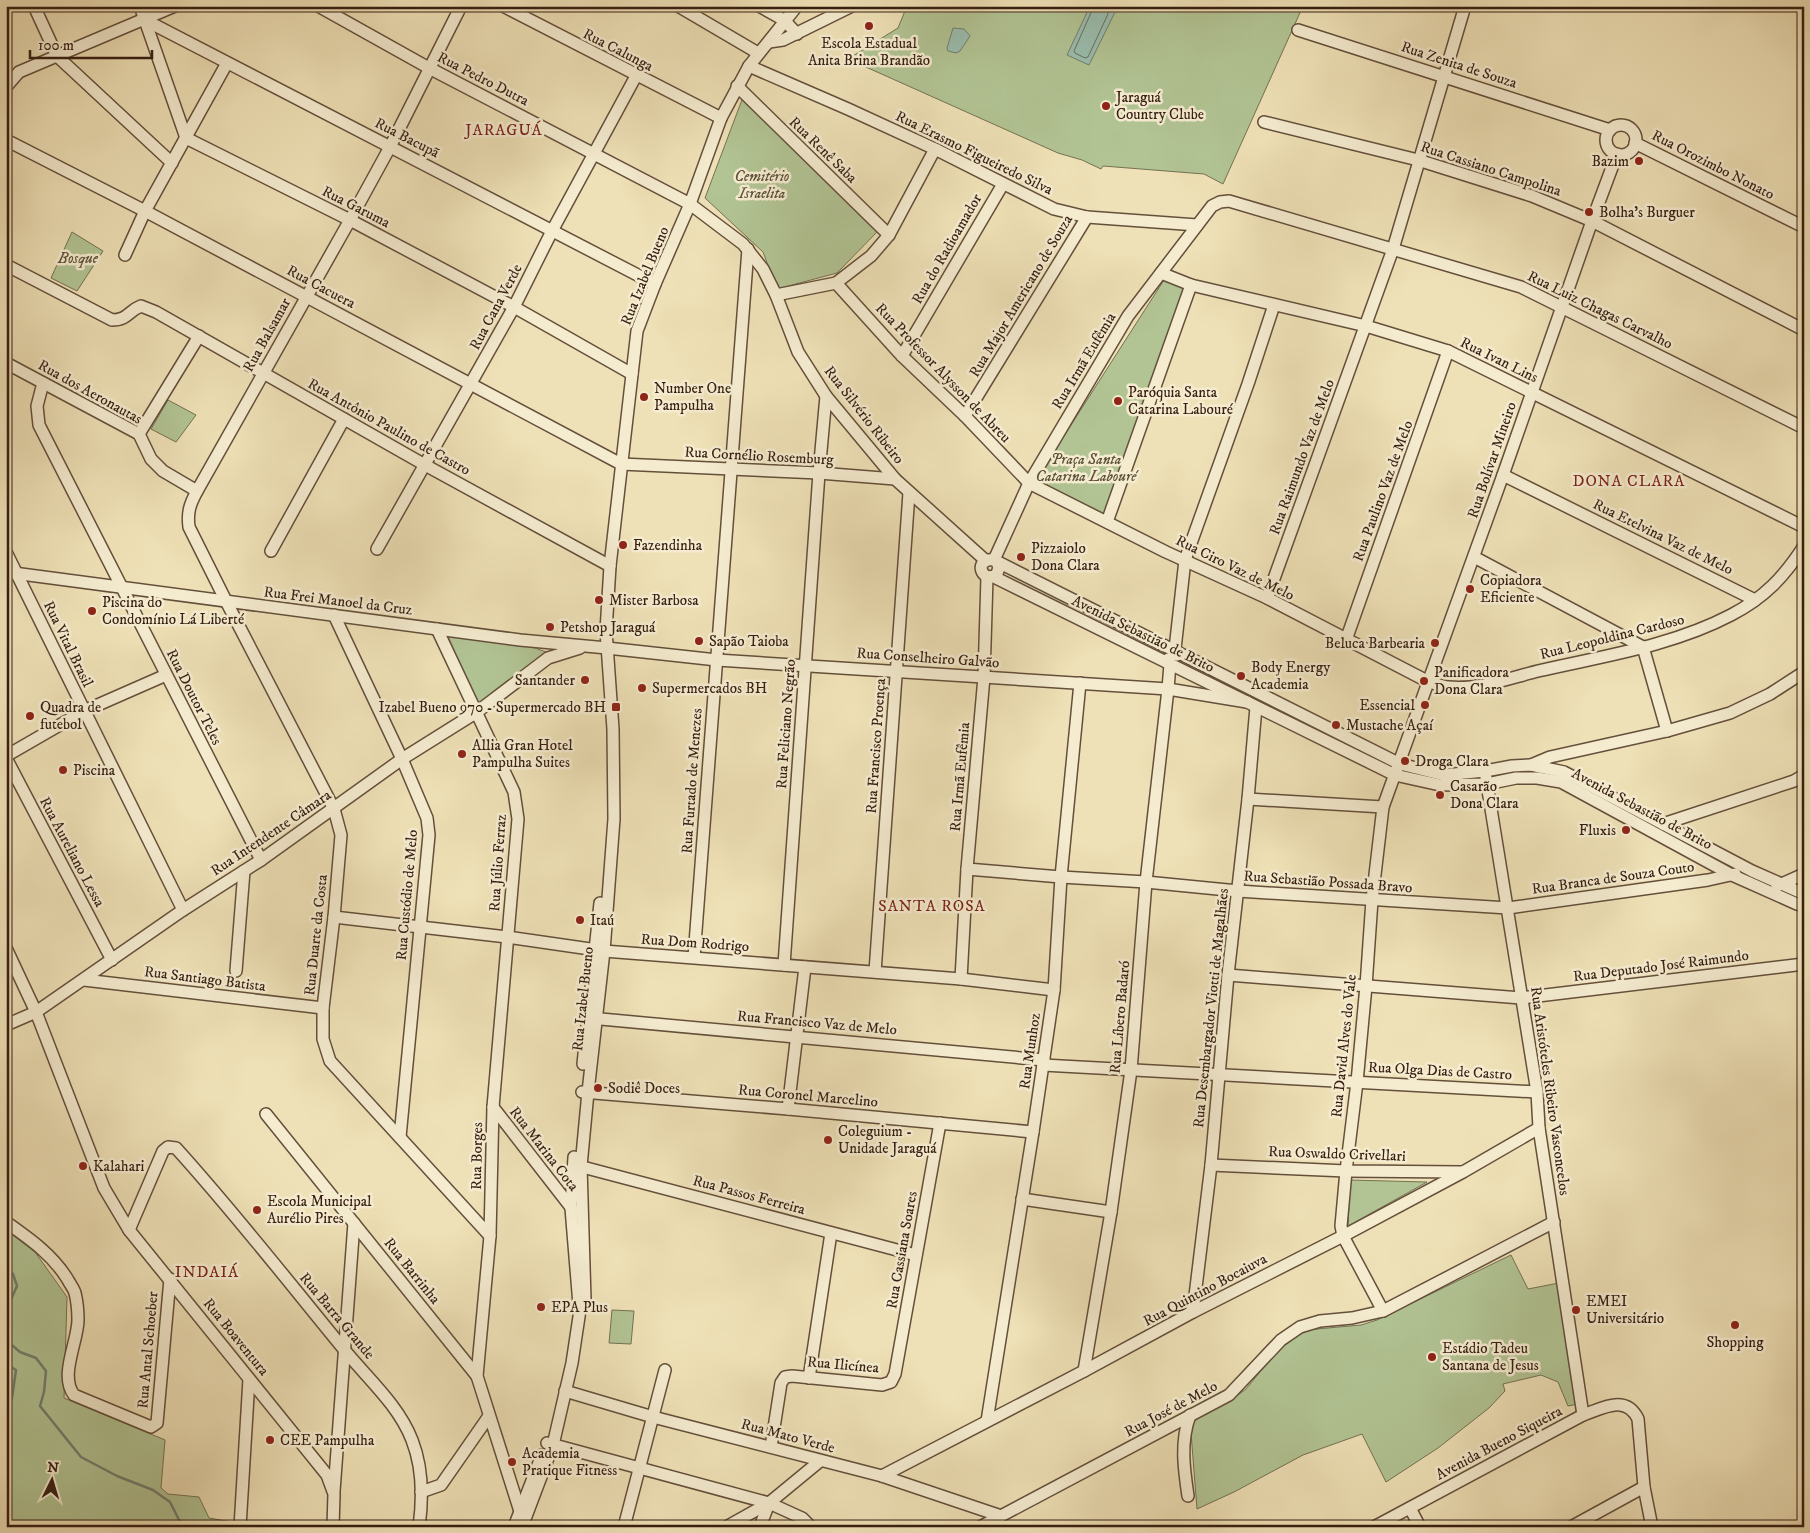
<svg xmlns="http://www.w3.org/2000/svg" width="1810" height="1533" font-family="'IM FELL DW Pica',serif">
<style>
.green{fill:#b2c494;stroke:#747153}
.water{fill:#9abeaf;stroke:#727e70}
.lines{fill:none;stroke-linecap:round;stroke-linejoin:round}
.shore{stroke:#686e60;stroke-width:1}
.stream{stroke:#727e70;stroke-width:2.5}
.minor-casing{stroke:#644f3b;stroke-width:14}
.minor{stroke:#f5ecd0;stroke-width:11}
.poi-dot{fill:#8f2418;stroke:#f5ecd0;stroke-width:2}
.labels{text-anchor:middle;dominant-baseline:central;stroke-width:5;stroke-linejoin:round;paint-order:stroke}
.poi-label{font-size:15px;fill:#361e12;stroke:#f5ecd0;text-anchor:start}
.street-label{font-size:15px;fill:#361e12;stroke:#f5ecd0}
.park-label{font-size:15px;font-style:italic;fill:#5b5039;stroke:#f5ecd0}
.neighbourhood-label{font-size:16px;letter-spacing:1px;fill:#7a1f14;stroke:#f5ecd0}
</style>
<rect width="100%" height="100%" fill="#efe1b7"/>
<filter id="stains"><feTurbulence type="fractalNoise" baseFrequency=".004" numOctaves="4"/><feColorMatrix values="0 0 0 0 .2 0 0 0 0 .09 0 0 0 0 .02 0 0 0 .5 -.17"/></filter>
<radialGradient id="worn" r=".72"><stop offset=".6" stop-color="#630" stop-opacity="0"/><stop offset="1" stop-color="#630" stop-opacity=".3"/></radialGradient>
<g class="green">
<path d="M907,6H1303L1223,184L1204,174L1103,166L1101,169L1082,160L1058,153L848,59L898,28Z"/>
<path d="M743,97L877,232L837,273L777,289L763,252L705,198Z"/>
<path d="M72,232L103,251L77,291L51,278Z"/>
<path d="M1164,280L1186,289L1105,516L1035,481Z"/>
<path d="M168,400L196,415L176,442L151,429Z"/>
<path d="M447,634C479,639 515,639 546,652L477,706Z"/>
<path d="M1350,1180L1427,1182L1348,1226Z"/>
<path d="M6,1230L35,1252L67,1297L64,1398L165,1440L161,1488L168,1494L199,1497L209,1518L232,1522V1527H6Z"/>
<path d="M1511,1255L1528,1289L1559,1283L1578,1404L1568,1406L1558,1382L1541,1375L1503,1384L1505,1391L1489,1408L1438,1448L1386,1482L1362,1434L1303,1455L1234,1492L1197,1509L1190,1420L1234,1398L1246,1389L1277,1351L1306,1330L1361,1325L1377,1320Z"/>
<path d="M612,1310L634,1311L631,1344L609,1343Z"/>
</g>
<g class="water">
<path d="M1090,6H1107L1116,10L1089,65L1067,55Z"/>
<path d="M953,28L964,29L970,36L960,51L956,53L948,51L947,48Z"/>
</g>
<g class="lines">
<path class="shore" d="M1094,6L1074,51L1075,53L1085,58L1088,57L1108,14L1107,6"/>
<g class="stream">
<path d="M6,1268L13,1274L17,1286L6,1311"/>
<path d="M6,1340L20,1352L36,1358L46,1371L44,1392L40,1406L81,1457L117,1476L153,1490L170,1502L179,1520L188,1527"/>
<path d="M6,1364L16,1370L12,1398L6,1406"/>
</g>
<defs>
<g id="minor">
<path d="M34,6L57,56L172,163"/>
<path d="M140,6L186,138L350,220L514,307L632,374"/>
<path d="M318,6L429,68L690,204L743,244L763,269L776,295L798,352L826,396L895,479L985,560"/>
<path d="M461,6L390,147L350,220L197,491C190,504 187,512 189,527L226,601L334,809L341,835L334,917L323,1008V1039L330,1061L490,1236"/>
<path d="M503,6L721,118"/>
<path d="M678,6L758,53"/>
<path d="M759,6L784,20L797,34"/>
<path d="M145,20L655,284"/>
<path d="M1298,30L1610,130"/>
<path d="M769,42L783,40L852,6"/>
<path d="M749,66L848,109L935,149L1054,209L1087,217L1197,225"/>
<path d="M737,86L889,235"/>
<path d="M6,87L19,72L175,6"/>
<path d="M1264,122L1418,160L1532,196L1592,221L1804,330"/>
<circle cx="1621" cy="140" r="15"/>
<path d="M6,140L145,211L621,464L819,473L895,479"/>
<path d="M1635,143L1804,227"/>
<path d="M125,255L145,211L227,63"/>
<path d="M6,265L112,320C128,320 128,311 141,306L156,312L425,465L610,566"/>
<path d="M1161,273L1191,285L1366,326L1448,351L1804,527"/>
<path d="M836,283L902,356L965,416L1029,483L1166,552L1267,598L1427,681C1434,683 1442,687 1449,687C1478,690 1510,678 1538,671C1603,656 1672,646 1731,615C1764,598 1784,577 1804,546"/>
<path d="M776,295L836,283L871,256L889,235L935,149"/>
<path d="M902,356L1003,184"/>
<path d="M6,363L139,434L151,459L163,471L197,491"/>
<path d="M43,383L37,406L39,425C114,569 186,715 261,860"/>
<path d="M965,416L1087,217"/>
<path d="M139,434L199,336"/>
<path d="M1503,475L1755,600"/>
<path d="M1107,522L1191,285"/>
<path d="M377,549L514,307L552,231L636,76"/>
<path d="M271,551L344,419"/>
<path d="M6,552L183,910"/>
<path d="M1474,557L1643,647L1667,731"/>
<path d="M994,560L1029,483L1128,316L1212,206L1220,202L1229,201L1521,287L1804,428"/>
<path d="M997,562L999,568L996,576L987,577C976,569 982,558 994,560L1400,764L1444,775L1485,771L1512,766L1531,765L1564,772L1752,871L1804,894"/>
<path d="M6,572L520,640L607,648L717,660L1168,689L1247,702"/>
<path d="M994,577L1395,775L1440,785L1487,784L1516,778H1537L1561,782L1732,875L1797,904L1804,906"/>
<path d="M1267,598L1393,249L1465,6"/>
<path d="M334,615L402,759L427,818L429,835L400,1137"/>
<path d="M437,629L514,792L518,819L493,1107L490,1236L477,1376L524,1524"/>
<path d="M1346,640L1448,351"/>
<path d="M1177,655L1175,649L1185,560L1248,384L1274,305"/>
<path d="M6,756L84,711L166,675"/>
<path d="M6,758L112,960"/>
<path d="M1531,765L1550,757L1667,731L1730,713L1770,694L1804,672"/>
<path d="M1486,778L1537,1092L1539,1128L1583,1415"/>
<path d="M1248,799L1383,807"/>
<path d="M1663,824L1794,781L1804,775"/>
<path d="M967,869L1061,877L1146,882L1238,891L1508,908L1708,880L1735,874"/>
<path d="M1777,886L1804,874"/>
<path d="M334,917L507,937L604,951L961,979L1054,990"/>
<path d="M6,948L36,1012L104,1188L129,1230L327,1475L334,1494L333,1527"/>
<path d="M694,957L748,249"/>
<path d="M784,965L819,473L826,396"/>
<path d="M236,971L244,871"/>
<path d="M875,972L909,493"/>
<path d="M1228,975L1521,998L1804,964"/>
<path d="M961,979L967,869L984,677L987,577"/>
<path d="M84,980L323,1008"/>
<path d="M590,1018L1044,1060"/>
<path d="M6,1025L36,1012L183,910L261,860L402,759L477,712L548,658L580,648"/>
<path d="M583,1064L600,903"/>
<path d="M1043,1065L1537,1092"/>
<path d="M582,1092L788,1109L1033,1132"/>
<path d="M493,1107L573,1210"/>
<path d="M788,1109L805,967"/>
<path d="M266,1114L477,1376"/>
<path d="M574,1157L571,1208L579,1305"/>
<path d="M575,1165L916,1255"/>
<path d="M1211,1165L1346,1171L1462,1172"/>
<path d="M1022,1199L1111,1212"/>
<path d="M6,1222C30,1239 53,1255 68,1280C70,1284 74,1289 75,1293C77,1301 78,1312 78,1320C78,1341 59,1376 74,1395L151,1427L157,1423L170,1279"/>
<path d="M129,1230L163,1151L168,1147L176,1148C234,1212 287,1280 342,1347C366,1377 398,1404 412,1440C423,1468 423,1498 419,1527"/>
<path d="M1383,1311L1343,1236L1341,1226L1346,1171L1357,1082L1366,986L1372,900L1383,807L1503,475L1592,221L1617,154"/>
<path d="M1193,1312L1211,1165L1228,975L1248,799L1256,707"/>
<path d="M1084,1371L1111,1212L1131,1070L1146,882L1168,689L1170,664L1168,659"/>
<path d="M809,1378L831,1233"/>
<path d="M565,1391L653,1417L882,1476L1001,1516"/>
<path d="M987,1421L1033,1132L1054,990L1061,877L1080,683"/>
<path d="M547,1443L769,1503L802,1518L811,1527"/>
<path d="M771,1447L781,1383L785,1377L792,1376L882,1385L891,1382L895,1374L940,1123"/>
<path d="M882,1476L1084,1371L1193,1312L1343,1236L1463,1172L1539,1128"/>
<path d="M334,1491L354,1223"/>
<path d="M421,1492L441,1485L489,1416"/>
<path d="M1188,1496C1184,1469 1180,1442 1190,1415"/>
<path d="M1410,1508L1420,1527"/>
<path d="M240,1527L249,1379"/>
<path d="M514,1527L542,1455"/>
<path d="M522,1527L553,1445L572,1363L580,1310L585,1300L581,1166L588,1092L604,951L614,819L613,729L606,631L610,566L637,331L655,284L690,204L721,118L749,66L797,6"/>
<path d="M624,1527L665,1370"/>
<path d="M726,1527L769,1503"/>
<path d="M760,1527L769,1503L820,1461"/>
<path d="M980,1527L1229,1395L1281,1340L1300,1327L1320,1321L1352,1318L1383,1311L1554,1222"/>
<path d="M1374,1527L1583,1415C1603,1408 1626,1394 1638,1419L1644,1487L1652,1527"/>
<path d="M1571,1527L1644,1487"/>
</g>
</defs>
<use href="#minor" class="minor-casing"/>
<use href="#minor" class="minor"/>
</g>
<g class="poi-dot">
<circle cx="869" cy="26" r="5"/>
<circle cx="1106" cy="106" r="5"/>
<circle cx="1639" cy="161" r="5"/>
<circle cx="1589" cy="212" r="5"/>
<circle cx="644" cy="397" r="5"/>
<circle cx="1118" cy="401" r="5"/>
<circle cx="623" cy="545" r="5"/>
<circle cx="1021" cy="557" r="5"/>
<circle cx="1470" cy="589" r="5"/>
<circle cx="599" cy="600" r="5"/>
<circle cx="92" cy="611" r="5"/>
<circle cx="550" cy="627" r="5"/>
<circle cx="699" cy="641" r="5"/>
<circle cx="1435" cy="643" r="5"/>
<circle cx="1241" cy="676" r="5"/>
<circle cx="585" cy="680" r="5"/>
<circle cx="1424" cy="681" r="5"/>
<circle cx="642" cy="688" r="5"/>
<circle cx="1425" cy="705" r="5"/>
<rect x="611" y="702" width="10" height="10" rx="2.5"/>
<circle cx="30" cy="716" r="5"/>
<circle cx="1336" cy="725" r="5"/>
<circle cx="462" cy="754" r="5"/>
<circle cx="1405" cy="761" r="5"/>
<circle cx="63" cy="770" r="5"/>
<circle cx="1440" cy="795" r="5"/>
<circle cx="1626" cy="830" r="5"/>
<circle cx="580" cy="920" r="5"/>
<circle cx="598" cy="1088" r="5"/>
<circle cx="828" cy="1140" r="5"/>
<circle cx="83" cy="1166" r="5"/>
<circle cx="257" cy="1210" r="5"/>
<circle cx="541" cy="1307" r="5"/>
<circle cx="1576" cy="1310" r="5"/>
<circle cx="1735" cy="1325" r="5"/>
<circle cx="1432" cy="1357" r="5"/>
<circle cx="270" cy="1440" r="5"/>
<circle cx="512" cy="1462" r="5"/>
</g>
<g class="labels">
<g class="poi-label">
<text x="869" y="43" text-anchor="middle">Escola Estadual<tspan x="869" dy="17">Anita Brina Brandão</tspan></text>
<text x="1116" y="97">Jaraguá<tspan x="1116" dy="17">Country Clube</tspan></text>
<text x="1629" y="161" text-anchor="end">Bazim</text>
<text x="1599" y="212">Bolha’s Burguer</text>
<text x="654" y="388">Number One<tspan x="654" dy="17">Pampulha</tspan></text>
<text x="1128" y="392">Paróquia Santa<tspan x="1128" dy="17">Catarina Labouré</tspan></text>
<text x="633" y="545">Fazendinha</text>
<text x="1031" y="548">Pizzaiolo<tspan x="1031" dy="17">Dona Clara</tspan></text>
<text x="1480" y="580">Copiadora<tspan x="1480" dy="17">Eficiente</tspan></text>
<text x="609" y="600">Mister Barbosa</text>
<text x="102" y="602">Piscina do<tspan x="102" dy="17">Condomínio Lá Liberté</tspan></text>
<text x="560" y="627">Petshop Jaraguá</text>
<text x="709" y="641">Sapão Taioba</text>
<text x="1425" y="643" text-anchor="end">Beluca Barbearia</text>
<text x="1251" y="667">Body Energy<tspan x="1251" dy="17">Academia</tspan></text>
<text x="1434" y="672">Panificadora<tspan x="1434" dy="17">Dona Clara</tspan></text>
<text x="575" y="680" text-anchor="end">Santander</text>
<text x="652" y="688">Supermercados BH</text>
<text x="1415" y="705" text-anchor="end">Essencial</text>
<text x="40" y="707">Quadra de<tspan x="40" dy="17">futebol</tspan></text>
<text x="606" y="707" text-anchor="end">Izabel Bueno 970 - Supermercado BH</text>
<text x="1346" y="725">Mustache Açaí</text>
<text x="472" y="745">Allia Gran Hotel<tspan x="472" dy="17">Pampulha Suites</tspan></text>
<text x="1415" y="761">Droga Clara</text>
<text x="73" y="770">Piscina</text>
<text x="1450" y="786">Casarão<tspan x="1450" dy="17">Dona Clara</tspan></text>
<text x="1616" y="830" text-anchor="end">Fluxis</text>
<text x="590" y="920">Itaú</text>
<text x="608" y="1088">Sodiê Doces</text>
<text x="838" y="1131">Coleguium -<tspan x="838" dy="17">Unidade Jaraguá</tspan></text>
<text x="93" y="1166">Kalahari</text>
<text x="267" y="1201">Escola Municipal<tspan x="267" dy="17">Aurélio Pires</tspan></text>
<text x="1586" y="1301">EMEI<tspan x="1586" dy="17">Universitário</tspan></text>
<text x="551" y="1307">EPA Plus</text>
<text x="1735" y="1342" text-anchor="middle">Shopping</text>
<text x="1442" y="1348">Estádio Tadeu<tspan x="1442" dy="17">Santana de Jesus</tspan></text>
<text x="280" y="1440">CEE Pampulha</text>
<text x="522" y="1453">Academia<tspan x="522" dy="17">Pratique Fitness</tspan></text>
</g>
<g class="street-label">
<text transform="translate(618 50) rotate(27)">Rua Calunga</text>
<text transform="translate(1459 65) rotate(18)">Rua Zenita de Souza</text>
<text transform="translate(483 79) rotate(27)">Rua Pedro Dutra</text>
<text transform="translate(407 138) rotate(27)">Rua Bacupã</text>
<text transform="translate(823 150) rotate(44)">Rua Renê Saba</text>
<text transform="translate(974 153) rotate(26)">Rua Erasmo Figueiredo Silva</text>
<text transform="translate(1713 165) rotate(27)">Rua Orozimbo Nonato</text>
<text transform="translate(1491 169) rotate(18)">Rua Cassiano Campolina</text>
<text transform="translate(356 207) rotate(27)">Rua Garuma</text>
<text transform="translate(947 249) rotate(-60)">Rua do Radioamador</text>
<text transform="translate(645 276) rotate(-68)">Rua Izabel Bueno</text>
<text transform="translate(321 287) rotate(28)">Rua Cacuera</text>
<text transform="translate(1021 296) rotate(-59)">Rua Major Americano de Souza</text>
<text transform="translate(496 307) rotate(-62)">Rua Cana Verde</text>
<text transform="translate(1600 310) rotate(26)">Rua Luiz Chagas Carvalho</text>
<text transform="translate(267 335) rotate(-61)">Rua Balsamar</text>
<text transform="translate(1499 360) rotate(26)">Rua Ivan Lins</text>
<text transform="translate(1084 361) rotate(-59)">Rua Irmã Eufêmia</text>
<text transform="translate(943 373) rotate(46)">Rua Professor Alysson de Abreu</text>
<text transform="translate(90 392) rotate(29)">Rua dos Aeronautas</text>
<text transform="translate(864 415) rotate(52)">Rua Silvério Ribeiro</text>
<text transform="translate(389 427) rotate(29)">Rua Antônio Paulino de Castro</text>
<text transform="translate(759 456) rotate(3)">Rua Cornélio Rosemburg</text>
<text transform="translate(1302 457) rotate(-70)">Rua Raimundo Vaz de Melo</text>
<text transform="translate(1492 460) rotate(-71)">Rua Bolívar Mineiro</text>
<text transform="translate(1383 491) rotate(-70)">Rua Paulino Vaz de Melo</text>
<text transform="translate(1663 537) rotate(26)">Rua Etelvina Vaz de Melo</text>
<text transform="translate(1235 568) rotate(26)">Rua Ciro Vaz de Melo</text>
<text transform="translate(338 601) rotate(7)">Rua Frei Manoel da Cruz</text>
<text transform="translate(1143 634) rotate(26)">Avenida Sebastião de Brito</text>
<text transform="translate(1612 637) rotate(-14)">Rua Leopoldina Cardoso</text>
<text transform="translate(68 644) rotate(64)">Rua Vital Brasil</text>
<text transform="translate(928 658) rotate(4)">Rua Conselheiro Galvão</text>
<text transform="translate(194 697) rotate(63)">Rua Doutor Teles</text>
<text transform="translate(786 724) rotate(-86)">Rua Feliciano Negrão</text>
<text transform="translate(876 746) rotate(-86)">Rua Francisco Proença</text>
<text transform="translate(960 777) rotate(-85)">Rua Irmã Eufêmia</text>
<text transform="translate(692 781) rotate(-86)">Rua Furtado de Menezes</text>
<text transform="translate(1642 809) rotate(28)">Avenida Sebastião de Brito</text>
<text transform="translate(271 833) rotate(-34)">Rua Intendente Câmara</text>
<text transform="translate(72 852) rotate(62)">Rua Aureliano Lessa</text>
<text transform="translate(498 863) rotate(-86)">Rua Júlio Ferraz</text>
<text transform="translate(1613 878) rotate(-8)">Rua Branca de Souza Couto</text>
<text transform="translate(1328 882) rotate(4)">Rua Sebastião Possada Bravo</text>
<text transform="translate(407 895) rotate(-85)">Rua Custódio de Melo</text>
<text transform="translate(316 935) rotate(-84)">Rua Duarte da Costa</text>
<text transform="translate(695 943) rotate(4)">Rua Dom Rodrigo</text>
<text transform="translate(1661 966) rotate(-7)">Rua Deputado José Raimundo</text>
<text transform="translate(205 979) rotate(7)">Rua Santiago Batista</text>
<text transform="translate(583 999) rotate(-84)">Rua Izabel Bueno</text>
<text transform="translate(1211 1008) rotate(-84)">Rua Desembargador Viotti de Magalhães</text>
<text transform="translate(1120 1017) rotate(-85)">Rua Líbero Badaró</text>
<text transform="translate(817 1023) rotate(5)">Rua Francisco Vaz de Melo</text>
<text transform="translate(1344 1046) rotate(-84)">Rua David Alves do Vale</text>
<text transform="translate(1030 1051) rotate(-82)">Rua Munhoz</text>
<text transform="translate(1440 1071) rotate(3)">Rua Olga Dias de Castro</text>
<text transform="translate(1550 1091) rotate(82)">Rua Aristóteles Ribeiro Vasconcelos</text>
<text transform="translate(808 1096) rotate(5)">Rua Coronel Marcelino</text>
<text transform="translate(544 1149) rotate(52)">Rua Marina Cota</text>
<text transform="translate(1337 1154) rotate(2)">Rua Oswaldo Crivellari</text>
<text transform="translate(477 1156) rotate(-89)">Rua Borges</text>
<text transform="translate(749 1195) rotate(15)">Rua Passos Ferreira</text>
<text transform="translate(902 1250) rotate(-80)">Rua Cassiana Soares</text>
<text transform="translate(412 1271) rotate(51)">Rua Barrinha</text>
<text transform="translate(1205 1290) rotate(-28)">Rua Quintino Bocaiuva</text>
<text transform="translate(337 1316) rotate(50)">Rua Barra Grande</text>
<text transform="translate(236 1337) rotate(51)">Rua Boaventura</text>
<text transform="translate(148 1350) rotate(-85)">Rua Antal Schoeber</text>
<text transform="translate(843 1365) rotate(5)">Rua Ilicínea</text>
<text transform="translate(1171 1409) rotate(-28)">Rua José de Melo</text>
<text transform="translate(788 1436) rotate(15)">Rua Mato Verde</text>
<text transform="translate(1499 1443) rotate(-28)">Avenida Bueno Siqueira</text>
</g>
<g class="park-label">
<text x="762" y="176">Cemitério<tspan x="762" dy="17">Israelita</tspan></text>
<text x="78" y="258">Bosque</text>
<text x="1086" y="459">Praça Santa<tspan x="1086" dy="17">Catarina Labouré</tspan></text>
</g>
<g class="neighbourhood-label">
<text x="504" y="130">JARAGUÁ</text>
<text x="1629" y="481">DONA CLARA</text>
<text x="932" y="906">SANTA ROSA</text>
<text x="207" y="1272">INDAIÁ</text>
</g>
</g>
<rect width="1810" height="1533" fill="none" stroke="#efe1b7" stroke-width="25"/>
<rect x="8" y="8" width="1795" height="1518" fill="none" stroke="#361e12" stroke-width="2.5"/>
<rect x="12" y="12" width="1785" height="1508" fill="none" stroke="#361e12"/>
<g transform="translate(52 1480) rotate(5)" stroke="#f5ecd0" stroke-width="4" paint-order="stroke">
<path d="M0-4L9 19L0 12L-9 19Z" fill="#361e12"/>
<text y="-8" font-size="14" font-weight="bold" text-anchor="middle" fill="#361e12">N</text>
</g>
<path d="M30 50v8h122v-8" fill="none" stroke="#361e12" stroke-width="2.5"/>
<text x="38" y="50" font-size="15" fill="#361e12" stroke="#f5ecd0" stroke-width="4" paint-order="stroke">100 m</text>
<rect width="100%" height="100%" filter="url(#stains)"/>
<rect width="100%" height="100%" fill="url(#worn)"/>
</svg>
